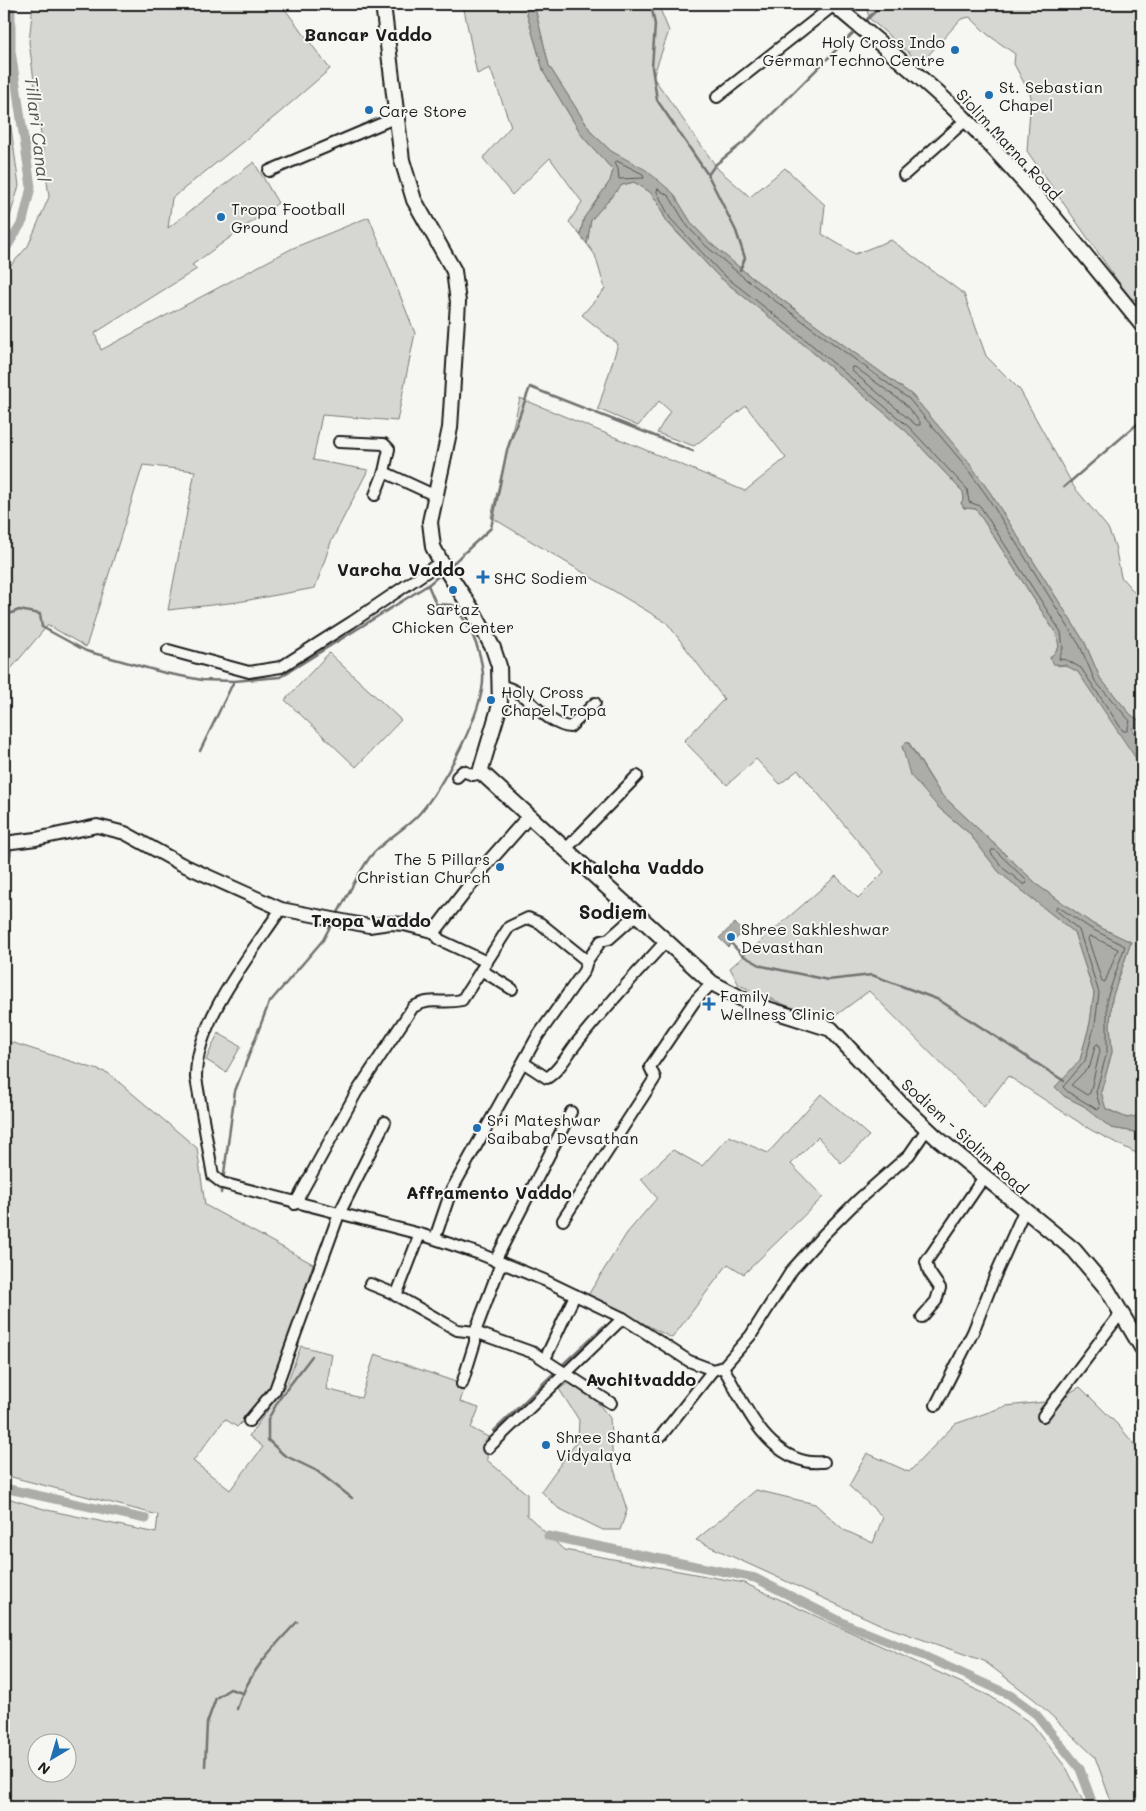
<svg xmlns="http://www.w3.org/2000/svg" width="1146" height="1811" font-family="Mali,sans-serif">
<style>
.green{fill:#d6d6d2;stroke:#797977;fill-rule:evenodd}
.water{fill:#acaca9;stroke:#727271}
.lines{fill:none;stroke-linecap:round;stroke-linejoin:round}
.shore{stroke:#565654;stroke-width:1}
.stream{stroke:#727271;stroke-width:2.5}
.canal{stroke:#acaca9;stroke-width:9}
.minor-casing{stroke:#1c1c1c;stroke-width:14}
.tertiary-casing{stroke:#1c1c1c;stroke-width:16}
.secondary-casing{stroke:#1c1c1c;stroke-width:18}
.minor{stroke:#f6f6f2;stroke-width:10}
.tertiary{stroke:#f6f6f2;stroke-width:12}
.secondary{stroke:#f6f6f2;stroke-width:14}
.poi-dot{fill:#1f6fb2;stroke:#f6f6f2;stroke-width:2}
.labels{text-anchor:middle;dominant-baseline:central;stroke-width:4;stroke-linejoin:round;paint-order:stroke}
.poi-label{font-size:16px;fill:#1c1c1c;stroke:#f6f6f2;text-anchor:start}
.street-label{font-size:16px;fill:#1c1c1c;stroke:#f6f6f2}
.neighbourhood-label{font-size:18px;font-weight:bold;fill:#1c1c1c;stroke:#f6f6f2}
.water-label{font-size:18px;font-style:italic;fill:#565654;stroke:#f6f6f2}
.quarter-label{font-size:19px;font-weight:bold;fill:#1c1c1c;stroke:#f6f6f2}
</style>
<rect width="100%" height="100%" fill="#f6f6f2"/>
<filter id="ink" filterUnits="userSpaceOnUse"><feTurbulence type="fractalNoise" baseFrequency=".02" numOctaves="2"/><feDisplacementMap in="SourceGraphic" scale="10" xChannelSelector="R" yChannelSelector="G"/><feConvolveMatrix kernelMatrix="1 2 1 2 8 2 1 2 1" color-interpolation-filters="sRGB"/></filter>
<g filter="url(#ink)">
<g class="green">
<path d="M33,4H281L330,69L278,114L172,198L168,228L254,162L278,203L192,265L197,269L95,333L101,350L293,248L369,217L415,333L397,421L322,415L313,460L368,470L331,542L315,588L238,602L168,610L195,471L143,465L86,647L48,625L4,677V273L28,246L49,197L29,42Z"/>
<path d="M463,4H524L544,73L583,137L613,170L610,181L584,218L580,235L569,222L582,202L550,158L512,195L483,158L511,126L490,68L477,74Z"/>
<path d="M534,4H658L669,31L653,77L718,169L750,197L785,168L825,205L822,234L855,254L891,240L964,294L986,356L1020,390L1074,487L1108,528L1115,546L1121,577L1142,601V722L1131,715L1100,678L1085,643L991,494L967,460L912,395L751,277L709,242L692,224L673,193L611,151L592,133L549,66Z"/>
<path d="M871,4H1142V303L1129,297L1027,151L1031,96L1014,64L1015,54L987,34L970,17L961,19L924,60L916,59L870,19L867,11Z"/>
<path d="M4,77L19,186L4,236Z"/>
<path d="M634,182L650,192L657,201L666,221L718,276L797,339L906,431L963,492L964,498L961,503L964,508L976,509L1057,635L1059,647L1050,658L1058,666L1065,665L1078,672L1139,760L1142,762V1115L1127,1118L1105,1108L1101,1092L1112,1052L1110,1025L1112,998L1131,942L1093,924L1040,887L940,793L908,741L902,747L939,808L969,833L999,872L1074,932L1094,993L1090,1023L1080,1060L1056,1087L1064,1096L1084,1106L1111,1128L1142,1133V1156L1091,1130L1008,1076L984,1107L869,991L831,1019L788,1006L739,985L730,968L836,876L858,898L884,872L798,770L780,784L756,759L727,785L684,741L724,699L667,623L491,517L520,398L745,491L786,458L746,406L694,446L657,433L670,411L659,401L638,426L598,409L618,344L582,315L605,289L595,255L587,244L591,220L622,185Z"/>
<path d="M329,653L401,720L356,767L285,700Z"/>
<path d="M218,1033L241,1046L226,1072L206,1060Z"/>
<path d="M4,1040L108,1073L197,1148L205,1205L313,1264L269,1395L237,1427L225,1419L193,1461L230,1490L263,1447L249,1436L287,1383L301,1346L332,1354L326,1389L361,1398L375,1354L453,1381L465,1386L460,1402L479,1408L471,1428L488,1437L487,1460L527,1494V1515L564,1550L744,1583L990,1696L1032,1724L1067,1769L1086,1807H4V1497L47,1510L156,1533L158,1515L4,1475ZM38,1744H68V1774H38Z"/>
<path d="M821,1094L869,1136L841,1163L818,1137L791,1164L823,1197L744,1274L728,1264L672,1338L588,1295L627,1233L657,1198L641,1179L673,1150L702,1166L729,1136L768,1153Z"/>
<path d="M568,1383L593,1397L610,1418L613,1466L627,1510L620,1530H603L558,1508L541,1491L578,1440L579,1420L559,1389Z"/>
<path d="M1080,1387L1120,1427L1142,1454V1807H1113L1095,1757L1035,1700L984,1661L884,1626L696,1540L756,1490L815,1504L844,1530L873,1543L883,1517L849,1486L867,1453L909,1472L955,1424L1006,1406L1054,1401Z"/>
</g>
<g class="water">
<path d="M524,4H534L549,66L592,133L611,151L646,170L673,193L692,224L709,242L751,277L912,395L967,460L991,494L1085,643L1100,678L1131,715L1142,722V728H1132L1142,746V762L1135,757L1078,672L1065,665L1053,664L1050,658L1059,647L1057,635L976,509L964,508L961,503L964,498L963,492L906,431L797,339L718,276L666,220L657,201L650,192L634,182L622,185L591,220L587,244L580,235L584,218L610,181L613,170L583,137L544,73Z"/>
<path d="M907,741L940,793L1040,887L1093,924L1131,942L1112,998L1110,1025L1112,1052L1101,1092L1106,1109L1127,1118L1142,1115V1133L1111,1128L1084,1106L1064,1096L1055,1087L1080,1060L1090,1023L1094,993L1074,932L999,872L969,833L939,808L910,775L902,746Z"/>
<path d="M735,923L743,932L728,947L719,938Z"/>
</g>
<g class="lines">
<g class="shore">
<path d="M617,161L643,174L644,178L619,179L618,169L615,163Z"/>
<path d="M658,189L669,196L688,227L706,246L748,281L909,399L963,463L987,496L1080,646L1095,681L1130,721L1127,731H1123L1081,668L1067,660L1059,659L1063,648L1061,632L980,506L969,502L967,489L909,427L800,335L721,273L670,218L657,192Z"/>
<path d="M852,367H855L904,403L920,422V425H916L852,371Z"/>
<path d="M992,850H995L1027,881L1026,884H1023L1003,868L991,853Z"/>
<path d="M1057,906L1090,928L1125,946L1107,998V1052L1096,1092L1100,1107L1098,1110L1068,1092L1063,1087L1085,1061L1095,1024L1099,993L1079,930L1056,910Z"/>
<path d="M1090,936L1118,949L1105,982L1102,981L1088,939Z"/>
<path d="M1098,1044L1100,1051L1090,1093L1087,1095L1071,1085L1090,1066L1095,1046Z"/>
</g>
<g class="stream">
<path d="M651,4L655,25L652,67L657,100L708,175L736,231L745,258L740,270"/>
<path d="M862,24L883,4"/>
<path d="M708,175L715,165L744,142L857,29"/>
<path d="M1064,487L1142,420"/>
<path d="M450,566L491,528L507,450L530,387L693,451"/>
<path d="M4,616L19,610L40,614L42,627L86,651L165,673L202,680L234,681L280,677L428,585L442,573"/>
<path d="M200,751L234,681"/>
<path d="M336,916C347,897 357,875 370,857C383,840 405,830 419,814C442,789 486,708 483,674C481,649 469,623 453,605L436,604L428,585"/>
<path d="M730,942L742,955L762,966L828,980L872,975L939,1000L1064,1081"/>
<path d="M223,1181L235,1091L269,1003L323,940L332,923"/>
<path d="M221,1193L222,1186"/>
<path d="M312,1356L280,1398L268,1419V1440L284,1455L317,1471L352,1498"/>
<path d="M560,1367L605,1325"/>
<path d="M494,1431L556,1371"/>
<path d="M237,1709C248,1673 272,1648 297,1622"/>
<path d="M205,1766L207,1723L216,1698L230,1689L242,1693"/>
</g>
<g class="canal">
<path d="M4,252L23,221L31,187L11,51V4"/>
<path d="M4,1488L146,1519"/>
<path d="M548,1536L755,1578L850,1626L922,1655L1010,1695L1036,1714L1080,1769L1094,1807"/>
</g>
<defs>
<g id="minor">
<path d="M717,97L834,5"/>
<path d="M269,171L397,117"/>
<path d="M904,175L966,120"/>
<path d="M339,442L384,444L389,449L384,472L436,496"/>
<path d="M375,495L384,472"/>
<path d="M168,650L249,672L281,667L352,622L441,562"/>
<path d="M501,686C530,691 543,724 570,727L595,703"/>
<path d="M457,777L463,771L473,775L482,773"/>
<path d="M566,849L637,776"/>
<path d="M4,856L5,844"/>
<path d="M281,909C251,954 195,1022 196,1078L213,1176L222,1183L420,1234L480,1254L544,1280L623,1318L689,1361L713,1370L723,1367L751,1335L792,1270L824,1234L858,1200L909,1155L927,1129"/>
<path d="M432,931L440,940L487,962"/>
<path d="M587,961L601,941L609,939L636,915"/>
<path d="M481,970L512,989"/>
<path d="M524,1063L547,1078C560,1070 569,1052 579,1040C607,1006 636,973 666,941"/>
<path d="M295,1204L356,1093L413,1007C434,996 440,1005 462,1000L509,927L528,918L540,923L587,961L584,971L537,1037L451,1191L435,1238"/>
<path d="M563,1220L655,1078L650,1067L694,1002L712,983"/>
<path d="M495,1261L571,1112"/>
<path d="M370,1284L390,1292L457,1330L475,1332L534,1353L611,1403"/>
<path d="M396,1296L420,1234"/>
<path d="M922,1317L936,1301L940,1288L929,1272L926,1262L984,1177"/>
<path d="M545,1359L575,1295"/>
<path d="M723,1367C743,1401 762,1451 805,1461C811,1463 818,1462 824,1462"/>
<path d="M462,1384L475,1342V1332L501,1263"/>
<path d="M936,1405L973,1332L995,1276L1024,1211"/>
<path d="M1043,1416L1121,1313"/>
<path d="M249,1421L275,1390L339,1214L385,1122"/>
<path d="M661,1436L713,1370"/>
<path d="M488,1448L623,1318"/>
</g>
<path id="tertiary" d="M4,843L36,839L97,826L125,833L181,864L281,909L369,926L390,923L404,924L432,931L437,928L484,867L529,816"/>
<g id="secondary">
<path d="M383,4L402,160L414,200L454,271L458,302L450,428L430,522L433,547L441,562L473,611L493,648L499,666L500,705L481,769L482,773L712,983L752,1004L831,1029L900,1103L936,1137L1074,1250L1107,1289L1142,1348"/>
<path d="M833,4C876,40 921,76 962,116C1027,180 1084,254 1142,325"/>
</g>
</defs>
<use href="#minor" class="minor-casing"/>
<use href="#tertiary" class="tertiary-casing"/>
<use href="#secondary" class="secondary-casing"/>
<use href="#minor" class="minor"/>
<use href="#tertiary" class="tertiary"/>
<use href="#secondary" class="secondary"/>
</g>
</g>
<g class="poi-dot">
<circle cx="955" cy="50" r="5"/>
<circle cx="989" cy="95" r="5"/>
<circle cx="369" cy="110" r="5"/>
<circle cx="221" cy="217" r="5"/>
<path d="M480.5 569.5h5v5h5v5h-5v5h-5v-5h-5v-5h5z"/>
<circle cx="453" cy="590" r="5"/>
<circle cx="491" cy="700" r="5"/>
<circle cx="500" cy="867" r="5"/>
<circle cx="731" cy="937" r="5"/>
<path d="M706.5 996.5h5v5h5v5h-5v5h-5v-5h-5v-5h5z"/>
<circle cx="477" cy="1128" r="5"/>
<circle cx="546" cy="1445" r="5"/>
</g>
<g class="labels">
<g class="poi-label">
<text x="945" y="41" text-anchor="end">Holy Cross Indo<tspan x="945" dy="18">German Techno Centre</tspan></text>
<text x="999" y="86">St. Sebastian<tspan x="999" dy="18">Chapel</tspan></text>
<text x="379" y="110">Care Store</text>
<text x="231" y="208">Tropa Football<tspan x="231" dy="18">Ground</tspan></text>
<text x="494" y="577">SHC Sodiem</text>
<text x="453" y="608" text-anchor="middle">Sartaz<tspan x="453" dy="18">Chicken Center</tspan></text>
<text x="501" y="691">Holy Cross<tspan x="501" dy="18">Chapel Tropa</tspan></text>
<text x="490" y="858" text-anchor="end">The 5 Pillars<tspan x="490" dy="18">Christian Church</tspan></text>
<text x="741" y="928">Shree Sakhleshwar<tspan x="741" dy="18">Devasthan</tspan></text>
<text x="720" y="995">Family<tspan x="720" dy="18">Wellness Clinic</tspan></text>
<text x="487" y="1119">Sri Mateshwar<tspan x="487" dy="18">Saibaba Devsathan</tspan></text>
<text x="556" y="1436">Shree Shanta<tspan x="556" dy="18">Vidyalaya</tspan></text>
</g>
<g class="street-label">
<text transform="translate(1009 144) rotate(47)">Siolim Marna Road</text>
<text transform="translate(965 1136) rotate(42)">Sodiem - Siolim Road</text>
</g>
<g class="neighbourhood-label">
<text x="368" y="34">Bancar Vaddo</text>
<text x="401" y="569">Varcha Vaddo</text>
<text x="637" y="867">Khalcha Vaddo</text>
<text x="371" y="920">Tropa Waddo</text>
<text x="489" y="1192">Afframento Vaddo</text>
<text x="641" y="1379">Avchitvaddo</text>
</g>
<g class="water-label">
<text transform="translate(38 129) rotate(83)">Tillari Canal</text>
</g>
<g class="quarter-label">
<text x="613" y="911">Sodiem</text>
</g>
</g>
<rect width="1146" height="1811" fill="none" stroke="#f6f6f2" stroke-width="20"/>
<rect x="10" y="10" width="1126" height="1791" fill="none" stroke="#1c1c1c" stroke-width="2" filter="url(#ink)"/>
<g transform="translate(52 1758) rotate(218)"><circle r="24" fill="#f6f6f2" stroke="#9f9f9c"/>
<path d="M0-4L9 19L0 12L-9 19Z" fill="#1f6fb2"/>
<text y="-8" font-size="14" font-weight="bold" text-anchor="middle" fill="#1c1c1c">N</text>
</g>
</svg>
